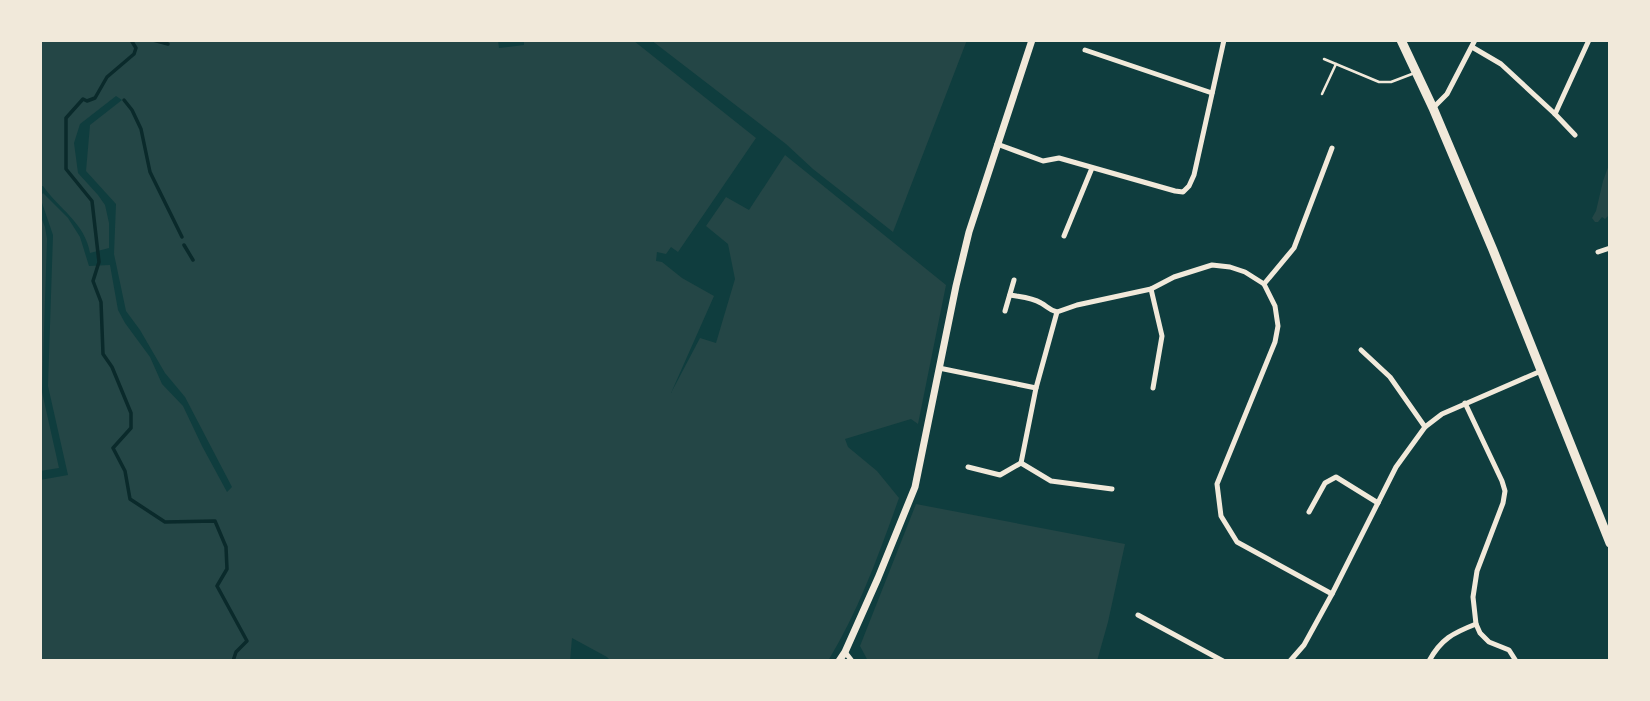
<svg xmlns="http://www.w3.org/2000/svg" width="1650" height="701" font-family="Cabin,sans-serif">
<style>
.green{fill:#244646}
.lines{fill:none;stroke-linecap:round;stroke-linejoin:round}
.stream{stroke:#0a2a2b;stroke-width:3.5}
.service{stroke:#f1e9da;stroke-width:2.5}
.minor{stroke:#f1e9da;stroke-width:5}
.tertiary{stroke:#f1e9da;stroke-width:7}
.primary{stroke:#f1e9da;stroke-width:9}
</style>
<rect width="100%" height="100%" fill="#0f3d3e"/>
<g class="green">
<path d="M40,40H498L499,48L524,45V40L634,41L756,138L678,252L671,247L666,254L657,252L656,261L662,262L682,278L714,296L671,393L700,338L716,343L735,279L728,244L706,226L726,197L749,210L785,155L946,285L918,424L911,419L845,439L848,447L877,471L899,498C879,554 859,610 828,661H611L607,657L572,638L570,661H40V480L68,475L48,386L53,235L40,197L43,193L68,218L80,237L89,266L110,265L118,310L125,323L150,357L162,384L183,406L202,446L227,492L232,487L185,397L165,373L140,330L126,311L114,254L116,204L86,171L90,125L122,100L116,96L80,124L74,143L78,173L98,195L105,205L109,223V248L90,253C85,223 59,209 43,186H40Z"/>
<path d="M651,40H967L893,232L813,169L786,144Z"/>
<path d="M1610,162V214L1605,219L1602,217L1598,222H1595L1592,218L1596,211L1603,181Z"/>
<path d="M40,215L45,227L47,239L42,392L59,468L40,471Z"/>
<path d="M916,504L1125,544L1108,622L1097,661H868L860,646Z"/>
</g>
<g class="lines">
<g class="stream">
<path d="M131,40L136,48L134,54L107,77L95,98L87,101L83,99L66,118V169L92,201L99,262L93,281L101,302L103,354L112,367L131,413V428L113,448L125,471L130,499L165,522L215,521L226,547L227,569L217,586L247,641L236,652L233,661"/>
<path d="M153,40L168,44"/>
<path d="M124,100L132,110L141,129L150,172L182,237"/>
<path d="M184,245L193,260"/>
</g>
<g class="service">
<path d="M1324,59L1379,82H1391L1412,74"/>
<path d="M1322,94L1336,64"/>
</g>
<g class="minor">
<path d="M1472,47L1501,64L1555,114L1575,135"/>
<path d="M1085,50L1212,93"/>
<path d="M1433,108L1447,94L1475,40"/>
<path d="M1555,114L1589,40"/>
<path d="M997,144L1043,161L1059,158L1175,191L1183,192L1189,186L1194,175L1224,40"/>
<path d="M1064,236L1092,168"/>
<path d="M1598,252L1610,248"/>
<path d="M1264,284L1294,248L1332,148"/>
<path d="M1151,289L1162,336L1153,388"/>
<path d="M1010,295C1020,297 1031,297 1041,303C1047,306 1049,310 1057,312"/>
<path d="M1005,311L1014,280"/>
<path d="M1361,350L1390,377L1425,427"/>
<path d="M939,368L1036,388"/>
<path d="M1465,403L1502,481L1505,491L1503,503L1477,571L1473,597L1476,624L1480,633L1489,642L1509,650L1516,661"/>
<path d="M1021,463L1036,388L1057,312L1077,305L1151,289L1174,277L1212,265L1230,267L1245,272L1264,284L1275,306L1278,326L1275,342L1217,484L1221,516L1237,542L1332,594"/>
<path d="M1021,463L1051,481L1112,489"/>
<path d="M968,467L1000,475L1021,463"/>
<path d="M1309,512L1325,483L1336,477L1378,503"/>
<path d="M1138,615L1223,661"/>
<path d="M845,652L852,661"/>
<path d="M1290,661L1304,645L1332,594L1396,467L1425,427L1442,414L1541,371"/>
<path d="M1429,661C1441,639 1453,633 1476,624"/>
</g>
<path class="tertiary" d="M839,661L845,652L878,578L915,487L956,286L969,232L1032,40"/>
<path class="primary" d="M1401,40L1433,108L1493,250L1610,543"/>
</g>
<rect width="1650" height="701" fill="none" stroke="#f1e9da" stroke-width="84"/>
</svg>
